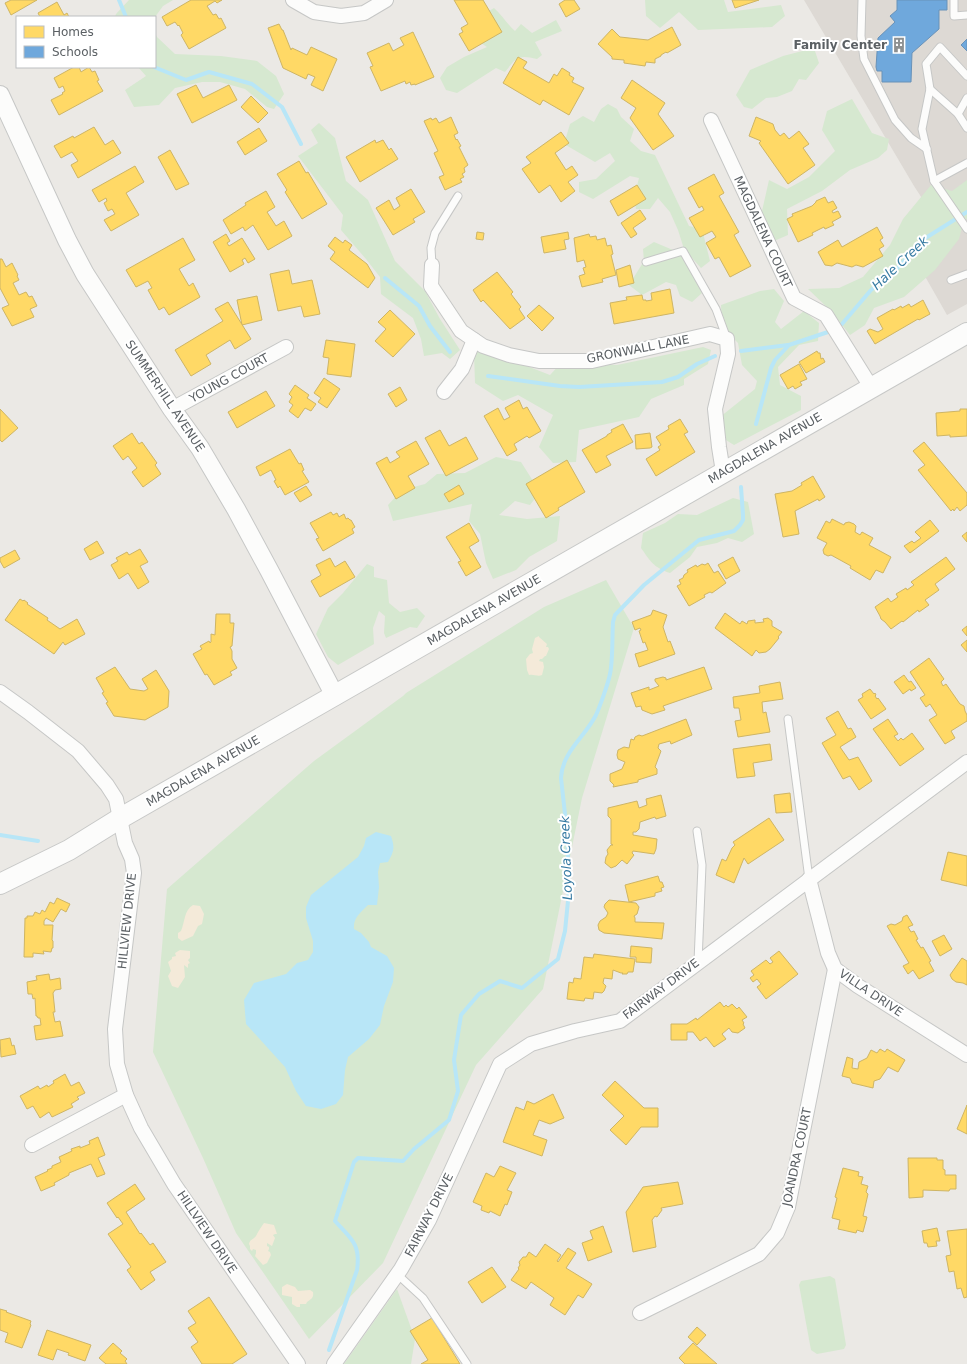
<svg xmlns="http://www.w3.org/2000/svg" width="967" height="1364" font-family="'DejaVu Sans',sans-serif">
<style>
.education{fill:#ddd9d4}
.green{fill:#d6e8d0}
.sand{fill:#f4ead9}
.water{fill:#b8e6f7}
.homes{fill:#ffd966;stroke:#ceb565}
.schools{fill:#6fa8dc;stroke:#6992b8}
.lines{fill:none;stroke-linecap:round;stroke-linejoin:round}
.stream{stroke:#b8e6f7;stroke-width:4}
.service-casing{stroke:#c6c7c6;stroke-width:9}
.minor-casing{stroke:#c6c7c6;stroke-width:16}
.tertiary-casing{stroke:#c6c7c6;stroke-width:20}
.secondary-casing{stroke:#c7c8c7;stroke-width:22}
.service{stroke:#fcfcfb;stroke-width:7}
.minor{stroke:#fcfcfb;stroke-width:14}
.tertiary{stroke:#fcfcfb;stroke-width:18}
.secondary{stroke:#fcfcfb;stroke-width:20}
.labels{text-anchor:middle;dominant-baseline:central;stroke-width:4;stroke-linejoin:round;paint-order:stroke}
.poi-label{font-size:12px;font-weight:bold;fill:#5b6064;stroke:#fff;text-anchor:end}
.street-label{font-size:12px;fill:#5b6064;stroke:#fff}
.water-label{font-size:13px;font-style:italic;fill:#377ba3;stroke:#fff}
</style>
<rect width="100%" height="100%" fill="#ebe9e5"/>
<path class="education" d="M804,0H967V304L947,315L922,271L946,235L914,186Z"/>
<g class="green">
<path d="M129,0H173L163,6L155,17H115L116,14Z"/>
<path d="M645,0H724L728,12L781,5L785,16L772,27L698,30L679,12L660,28L646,16Z"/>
<path d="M494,8C502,15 507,24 515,31L521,24L532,33L556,20L562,31L535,42L542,55L537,59C518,54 516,58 505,72L496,68L457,93L446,90L440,78L447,67L464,57L487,47L478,41L482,15Z"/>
<path d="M155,33L157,37L175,54L221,56L257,61L276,76L284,94L274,109L267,107L245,89L220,82H202L175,88L159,105L134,107L125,90L146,76L138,67H155Z"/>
<path d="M814,48L819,63L806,80L799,79L792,91L777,97L766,98L752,109L744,107L736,95L750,70L783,56Z"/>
<path d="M852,99L872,133L889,139L887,150L878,158L850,170L822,191L787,209L788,235L774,241L760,220L769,180L787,189L809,177L835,151L822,130L827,111Z"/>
<path d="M608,104L617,109L621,117L634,129L630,141L641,151L655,155L689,226L702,229L710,261L701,268L684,249L678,230L670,212L658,198L650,209H636L634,197L639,178L630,176L593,199L579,192V182L596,179L615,161L610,153L595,162L564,144L570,124L583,116L594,122L601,109Z"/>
<path d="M319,123L335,138L346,181L368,200L395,261L425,291L440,319L460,350L450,359L442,353L424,356L421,339L413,318L381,294L380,277L366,259L341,230L343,215L298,156L318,143L311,130Z"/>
<path d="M967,180V219L964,220L959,239L935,270L904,297L874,308L865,325L850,335L832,312L808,289L839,288L863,277L890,245L903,219L931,185L952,191Z"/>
<path d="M654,242L680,253L696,274L702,293L692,302L680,296L676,285L666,282L642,295L629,285L644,261L643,249Z"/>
<path d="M774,289L784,301L775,322L781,329L804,311L819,323L818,341L799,345L778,367L780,385L801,396V410L734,445L721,437L720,417L755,389L757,381L742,365L738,343L722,327L721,305L760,291Z"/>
<path d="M498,346L519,363L550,375L562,362L617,365L703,347L711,350L708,364L684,379V385L651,399L639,417L579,430L576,462L553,463L539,447L553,415L518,395L503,401L475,383L474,353Z"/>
<path d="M496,457L521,462L540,492L530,505L515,501L499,515L527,519L560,516L557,541L529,557L516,570L493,579L486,563L480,534L469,521L472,504L393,521L388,505L402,490L425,484L437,474L465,473Z"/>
<path d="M733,498L748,502L754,534L742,542L728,538L717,543L697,547L690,557L670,573C653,567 651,562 641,548L643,533L665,523L678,514L697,515Z"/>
<path d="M367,564L374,567V577L387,580L389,603L400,612L417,608L425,616L417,628L410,627L386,638L384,633L385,616L379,611L373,628L374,644L338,665L328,657L316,634L328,608L343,593Z"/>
<path d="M606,580L634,628L582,798L543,989L476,1065L383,1263L309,1339L236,1233L203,1158L153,1052L167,889L314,761L403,696L406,693L544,607Z"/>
<path d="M830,1276L835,1279L846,1345L844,1349L817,1354L811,1350L799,1285L801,1281Z"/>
<path d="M397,1289L415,1339L411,1364H344Z"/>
</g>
<g class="sand">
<path d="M539,636V637L547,644L546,647H548L549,649L546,656H545L542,659H540L539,661L543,662L544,667L542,675C538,677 534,674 529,675L527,670L526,659L530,654L533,653L532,649L535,638Z"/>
<path d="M193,905L200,906L204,914L202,924L198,926L193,936L182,941L178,938V933L181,931C185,922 184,910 193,905Z"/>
<path d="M180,950L190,951V958L188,960L190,963L188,964V968L184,965L185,977L178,988L172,986L168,976L171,971L168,962L172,959V957L176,956L175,953Z"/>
<path d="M264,1223L274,1225L277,1234H275L273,1235L275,1238L272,1246L267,1243V1246L269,1247V1249L268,1251L270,1252L271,1255L267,1263L263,1265L255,1256L256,1253V1250L253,1249L252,1251L250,1249V1246L249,1244C250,1239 253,1240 256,1236C258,1232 261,1227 264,1223Z"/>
<path d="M287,1284L295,1287L298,1291L310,1290L313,1292C314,1298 311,1299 307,1302L306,1304H300V1307H297L292,1304V1297L282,1295V1287Z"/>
</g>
<path class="water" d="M376,832L391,836C395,848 394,851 388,862L380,863L378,872L379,887L377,905H368C360,913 353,918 354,929L361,933L369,942L371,947L387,956L394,968L393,982L384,1006L380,1025L369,1039L348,1057L345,1070L343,1095L336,1104L321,1109L306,1106L296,1091L285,1067L246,1024L244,1000L254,983L286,974L297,963L308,960L313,952V941L306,918V907L311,895L358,857L364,846L366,838Z"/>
<g class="homes">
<path d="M11,0H37L11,15L5,3Z"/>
<path d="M191,0H222L217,3L215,1L207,6L213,15L216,14L219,19L221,18L226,28L189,49L181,35L183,33L179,25L178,26L175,22L167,26L162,17Z"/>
<path d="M454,0H483L502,32L469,51L459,34L463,32L461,28L468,24Z"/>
<path d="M565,0H574L580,9L566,17L559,4Z"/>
<path d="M732,0H759L735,8Z"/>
<path d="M57,2L64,15L67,13L69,17H40L38,13Z"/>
<path d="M279,24L282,30H283L291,50L292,48L307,55L311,47L337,59L323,91L311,85L315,77L308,74L306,79L283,68L268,28Z"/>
<path d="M672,27L681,45L667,53L666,52L661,55V56L655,59V63L646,62L645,66L624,63V60L612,59V57L598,44L612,29L620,37L648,40Z"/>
<path d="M413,32L434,77L415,85V84L411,85L410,82L406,84L405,81L381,91L370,67L373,66L367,53L389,43L393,51L404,45L400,38Z"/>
<path d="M518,57L527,62L523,68L549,83L554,74L557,76L562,68L570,73L569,75L574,78L572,82L584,88L569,115L543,100L540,105L503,83Z"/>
<path d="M74,67H79L81,72L89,67L92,72L95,71L99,80L97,81L103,91L59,115L51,100L63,94L62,93L65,91L63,86L59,88L54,78Z"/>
<path d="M632,80L665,103L658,114L674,136L653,150L630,118L636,108L621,98Z"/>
<path d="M196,85L203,98L229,85L237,100L192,123L177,94Z"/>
<path d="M251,96L268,113L258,123L241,107Z"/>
<path d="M451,117L458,133L454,135L456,140L457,139L461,146L459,147L468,165L464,168L465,172L462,174L464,177L460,179L462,182L445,190L439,177L444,175L434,153L438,151L424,121L431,118L432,120L436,118L439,123Z"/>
<path d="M756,117L773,124L775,130L780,136L784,133L789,139L799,131L809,144L803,148L815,165L788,184L759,143L761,141L749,136Z"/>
<path d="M94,127L105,145L113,140L121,153L78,178L71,165L78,161L72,152L61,158L54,146L73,136L74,138Z"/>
<path d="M259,128L267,141L245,155L237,142Z"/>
<path d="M561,132L569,143L555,153L566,170L572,166L578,175L568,182L575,191L561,202L550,185L539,193L522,169L531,163L526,157Z"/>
<path d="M375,140L376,143L383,140L389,150L391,148L398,159L360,182L346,157Z"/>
<path d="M170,150L189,184L176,190L158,157Z"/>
<path d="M299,161L306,173L308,172L327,204L302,219L285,192L287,190L277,174Z"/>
<path d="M135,166L144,182L126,193L139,215L111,231L104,220L115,214L112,209L108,211L104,203L107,201L106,198L99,202L92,190Z"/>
<path d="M714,174L724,193L719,196L739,232L734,235L751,266L730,277L719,257L715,259L706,243L716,237L712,231L700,237L689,218L704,210L702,206L699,208L688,188Z"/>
<path d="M637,185L646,199L618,216L610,201Z"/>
<path d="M411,189L425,212L413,219L415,222L393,235L376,208L389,200L394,210L400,206L396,198Z"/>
<path d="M266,191L275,207L267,212L276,226L284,221L292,236L268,250L253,225L245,231L243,227L231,234L223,220L246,205L245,203Z"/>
<path d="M825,197L828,203L833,201L837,208L832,211L833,213L838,211L841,217L832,222L834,225L825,229L824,227L812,233L813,235L798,242L787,219L793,216L792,214L812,206L816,202V201Z"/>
<path d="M640,210L646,219L633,228L637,234L631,238L621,223Z"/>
<path d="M877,227L883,238L880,240L884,246L879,249L883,256L863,267L856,265L852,267L837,263L832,266L825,265L818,252L838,240L842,247Z"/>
<path d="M477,232L484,233L483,240L476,239Z"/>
<path d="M568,232L569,239L564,240L566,249L544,253L541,237Z"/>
<path d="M226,234L230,241L227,243L229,246L242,238L255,259L248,263L245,258L242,260L244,264L230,272L213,242Z"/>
<path d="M589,234L590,237L596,236L597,240L605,238L607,246L611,245L613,254L611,255L616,275L602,279L603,282L582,287L579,276L585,274L583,268L586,267L584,260L577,262L574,238Z"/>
<path d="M335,237L343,243L345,240L352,245L349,250L367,264L375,278L368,288L330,259L335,252L328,246Z"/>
<path d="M183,238L195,260L179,269L189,286L193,283L200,297L169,315L164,307L159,310L148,290L152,288L148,281L136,287L126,270Z"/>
<path d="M0,259H2L6,267L12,263L18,275L17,276L19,280L13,283L19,295L26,292L29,297L32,296L37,306L30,309L34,317L12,326L2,308L9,305L0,288Z"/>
<path d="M630,265L634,283L619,287L616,270Z"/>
<path d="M289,270L292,284L312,280L320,314L304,317L301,306L278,311L270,274Z"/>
<path d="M497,272L513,292L511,294L521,307L519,309L525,318L510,329L483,300L481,302L473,290Z"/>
<path d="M670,289L674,313L614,324L610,303L627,300L626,297L642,295L643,300H646V301L652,300L651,293Z"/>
<path d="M257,296L262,320L242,325L237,300Z"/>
<path d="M923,300L930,314L919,320L918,319L875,344L867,331L870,329L878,332L883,329L877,318L893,309L894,310L901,306L902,308L909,304L911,307Z"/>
<path d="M228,302L251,339L235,349L230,340L206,355L211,364L191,376L175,350L223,321L215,309Z"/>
<path d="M539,305L554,318L542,331L527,316Z"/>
<path d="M390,310L415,334L393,357L375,341L386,329L378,322Z"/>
<path d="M326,340L355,344L351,377L327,374L329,358L323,357Z"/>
<path d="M817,351L818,353H820L821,359L823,358L825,362L806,373L799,362Z"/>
<path d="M799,364L807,379L800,382L802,385L795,389L793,386L788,389L780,375Z"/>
<path d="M324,378L340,389L327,408L318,402L321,398L314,393Z"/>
<path d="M295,385L309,395L307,398L316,404L311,411L305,408L298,418L289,411L293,405L289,402L292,397L289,394Z"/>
<path d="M400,387L407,400L396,407L388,394Z"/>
<path d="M266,391L275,406L237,428L228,412Z"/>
<path d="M519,400L523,409L527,407L541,431L529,438L527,436L514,444L517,450L507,456L484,416L498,408L504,420L510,417L505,408Z"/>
<path d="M0,409L18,428L2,442L0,440Z"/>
<path d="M960,409H967V436L950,437V435L937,436L936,413L960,411Z"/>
<path d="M680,419L688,432L684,434L695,452L656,476L646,459L660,450L658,447L661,445L656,437L669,429L668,426Z"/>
<path d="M623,424L633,442L606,456L611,465L596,473L582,450L607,436V435L612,432L611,430Z"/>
<path d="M440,430L449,446L466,437L478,459L446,476L425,438Z"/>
<path d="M132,433L139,444L142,442L157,463L155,465L161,474L143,487L132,472L137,468L128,456L123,460L113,446Z"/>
<path d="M650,433L652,447L650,448L636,449L635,435Z"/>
<path d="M416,441L429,464L408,476L415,488L396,499L376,463L387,457L390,463L400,457L396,452Z"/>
<path d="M924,442L967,493V505L960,511L957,507L954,511L953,509L951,511L918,470L925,465L913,451Z"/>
<path d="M290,449L299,464L301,463L304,470L302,471L309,482L285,495L280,486L278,488L274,481L276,480L271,470L260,476L256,467Z"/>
<path d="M567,460L585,492L558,508L559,510L546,518L526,484Z"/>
<path d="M813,476L825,497L819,501L818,499L795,511L799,534L783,537L775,494L792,491L802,485L801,483Z"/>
<path d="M459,485L464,494L449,502L444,494Z"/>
<path d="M306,486L312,495L300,502L294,493Z"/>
<path d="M331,512L333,515L337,513L339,517L344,514L346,519L348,518L350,520H351L355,527L352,529L354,533L323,551L316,539L319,538L310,523Z"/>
<path d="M832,519L844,525L845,523L849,522L854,524L856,526L855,532L860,535L862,532L873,538L869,545L891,557L883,573L876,570L870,580L850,568L851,566L831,555L828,556L824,554L823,550L827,543L817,538L826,521L830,523Z"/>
<path d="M930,520L939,531L910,553L904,546L912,541L914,543L921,538L915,532Z"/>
<path d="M469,523L479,541L469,547L481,567L466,576L458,562L461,561L446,537Z"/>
<path d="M967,532V542L962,536Z"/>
<path d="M97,541L104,553L90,560L84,549Z"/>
<path d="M140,549L148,562L140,566L149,582L138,589L128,573L119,579L111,565L118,561L116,558L127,552L129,555Z"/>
<path d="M15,550L20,559L4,568L0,561V558Z"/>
<path d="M733,557L740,571L726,579L718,565Z"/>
<path d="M946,557L955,569L935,584L939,590L925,600L929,605L919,612L918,610L903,622L902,621L891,629L885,622L881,619L880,616L875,607L888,598L891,602L898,597L896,594L906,588L907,590L914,585L911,582Z"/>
<path d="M330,558L335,567L345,561L355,577L320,597L311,581L321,575L316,565Z"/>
<path d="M708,563L714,573L718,571L726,583L712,593L710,592L704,595L705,597L689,606L677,586L681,584L679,580L683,578L684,575L688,572L687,570L696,565L697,567L702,564L705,565Z"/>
<path d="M20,599L23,601L24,600L28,603L27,604L48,618L47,620L60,629L77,619L85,634L65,645L63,642L54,654L5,620Z"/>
<path d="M653,610L667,615L663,627L668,642L670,641L675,654L639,667L635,654L648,650L645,642L643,643L639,631L641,630L640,628L635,630L632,622L651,615Z"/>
<path d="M725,613L740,624L742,621L747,624L748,621L755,620V623L764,622L763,619L768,618L772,621V626L782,632L778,637L779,638L770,649L766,652L759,653L756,650L752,656L715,628Z"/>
<path d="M216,614H230V623H234L232,646L230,647L232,651V659L237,668L230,672L232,675L214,685L207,674L205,675L193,654L202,649L200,646L209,641L210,643L211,642V634L215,635Z"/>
<path d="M967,626V636L962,630Z"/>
<path d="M967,640V652L961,645Z"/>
<path d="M929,658L944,679L941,682L943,686L946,684L960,704L964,706L965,711L967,715V721L951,731L955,738L945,744L929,720L937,715L930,704L926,707L920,698L925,695L910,672Z"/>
<path d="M115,667L130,689L144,691L148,689L142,679L156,670L169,691L168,707L145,720L114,716L106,703L108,702L102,693L104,692L96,678Z"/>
<path d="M704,667L712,689L663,706L665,710L652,714L642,710L641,706L636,707L631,693L649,687V690L659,686L655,681V679L663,677L666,678V680Z"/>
<path d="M904,675L909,682L911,681L916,688L911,691L910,689L903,694L894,682Z"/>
<path d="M780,682L783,699L762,702L763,713L766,712L770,732L738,737L735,721L741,720L739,708H734L733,697L760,693L759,686Z"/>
<path d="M870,689L874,694L875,693L876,695L875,696L877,699L878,698L886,709L871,719L858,700L863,697L862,694Z"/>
<path d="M838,711L848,729L851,728L856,737L840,747L849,760L858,757L872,781L859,790L850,776L843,779L822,743L836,735L826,718Z"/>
<path d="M686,719L692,735L671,744L670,741L659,744L658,748L661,751L655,767L657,769V774L638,780V782L613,787L614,785L610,781V774L622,769L625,762L618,759L617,755L618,750L624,747L629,748L631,739L634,740L635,737L639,735L642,736Z"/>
<path d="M888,719L898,734L894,736L898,741L901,738L903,740L912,733L924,749L900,766L873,729Z"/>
<path d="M770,744L772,760L753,763L755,776L737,778L733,749Z"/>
<path d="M790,793L792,812L776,813L774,795Z"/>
<path d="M661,795L666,816L656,819L655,817L640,822L639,829L636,832H633V835L657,839L656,849L654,854L633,851L632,853L634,855L627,864L622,860L616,866L611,868L605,863L606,857L608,854L607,850L611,845H613L611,844V819L608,816V808L637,801L639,808L647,805L646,799Z"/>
<path d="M769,818L784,840L748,864L744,858L734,883L716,875L722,859L726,861L732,848L735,845L733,842Z"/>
<path d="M948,852L967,856V886L941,880Z"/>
<path d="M658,876L660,882H662L664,887L661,888L662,891L655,893V896L629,902L625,885Z"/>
<path d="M57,898L70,904L66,912L61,909L53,922L46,918L44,921V925H53L52,940L53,941V948H52L51,952L43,951L44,954L33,953V957H24L25,918H27V916H33L35,912L40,914L42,910L45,912L50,902L54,904Z"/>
<path d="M609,900L636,903L639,907L637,914L634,916L635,918V922L664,923L662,939L604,933L599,930L598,925L600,921L606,917L608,913L604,907L605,904Z"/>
<path d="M907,915L913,925L908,927L911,932L914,931L918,939L916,940L921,948L923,947L931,961L929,962L934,971L919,979L913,970L908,974L903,966L909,963L887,926L891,924L895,925L902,921L903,917Z"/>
<path d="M944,935L952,949L940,956L932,941Z"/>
<path d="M631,946L652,948L651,963L636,962V957H630Z"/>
<path d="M779,951L798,974L766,999L757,987L761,984L757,979L753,982L750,978L754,975L751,971L766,960L770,964L773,962L770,958Z"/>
<path d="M594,954L635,959L633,972H628L627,974H622L623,973H621L613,970L612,979L604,978L603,983L606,986L604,991L602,993L594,992L593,999L585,998L584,1001L567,999L569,982L573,983L574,978L581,979L584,957L593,958Z"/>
<path d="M962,958L967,961V985L963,983L956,982L952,979L950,975Z"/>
<path d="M49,974L50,980L60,978L61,989L55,990L53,993L55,1012H53L55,1022L60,1021L63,1036L36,1040L34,1026L41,1025L40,1018H38L37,1016H36L35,998L33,999L32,994H28L27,982L37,980L36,976Z"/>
<path d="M720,1002L724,1007L726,1005L728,1007L732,1004L737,1009L739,1007L747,1017L742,1020L744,1023L743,1024L745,1028L738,1033L732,1032L729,1028L722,1034L726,1039L714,1047L706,1037L700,1041L693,1032H687V1040H671V1024H687L696,1018L697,1020Z"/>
<path d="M10,1038L12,1046L14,1045L16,1054L1,1057L0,1040Z"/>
<path d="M880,1049L885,1052L887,1049L905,1060L898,1072L888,1067L880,1079L874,1081L873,1088L852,1083L850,1078L842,1076L847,1057L853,1059L852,1068L858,1069L859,1062L867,1058L871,1050L877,1053Z"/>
<path d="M65,1074L71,1086L79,1082L85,1093L77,1097L79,1099L71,1104L73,1107L52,1117L49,1112L40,1118L33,1106L27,1109L20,1096L38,1086L40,1089L47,1085L48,1087L54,1083L53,1081Z"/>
<path d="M615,1081L644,1108H658V1127H641L626,1145L610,1130L624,1116L602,1095Z"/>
<path d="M553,1094L564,1118L550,1124L539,1120L533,1135L547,1140L542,1156L503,1142L516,1107L524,1110L527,1101L534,1104Z"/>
<path d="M967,1105V1134L957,1129Z"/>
<path d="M98,1137L105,1155L98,1158L105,1174L97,1177L91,1164L69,1173V1175L54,1183L55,1185L41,1191L35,1177L48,1171L47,1170L52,1168V1166L61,1162L59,1157L72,1151L71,1149L80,1146V1148L90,1144L89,1141Z"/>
<path d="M908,1158H937V1160H943V1169L945,1170V1175H956V1189H950L949,1191L923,1190V1197L909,1198Z"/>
<path d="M500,1166L516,1173L507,1190L512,1192L507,1205L505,1204L500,1216L490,1211L489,1213L481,1210L482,1206L473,1202L486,1173L494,1177Z"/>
<path d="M843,1168L859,1172L858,1176L863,1177L861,1184L868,1186L866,1192L868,1194L863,1216L867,1217L863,1232L857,1230L856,1233L838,1229L840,1220L832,1218L837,1198L835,1197Z"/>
<path d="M678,1182L683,1204L661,1208L662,1210L657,1217L655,1216L652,1220L656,1247L633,1252L626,1212L643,1187Z"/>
<path d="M135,1184L145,1199L126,1212L140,1234L141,1233L150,1245L153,1243L166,1262L150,1272L155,1280L141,1290L127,1270L131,1267L108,1234L123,1224L118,1217L117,1218L107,1203Z"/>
<path d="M603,1226L612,1252L588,1261L582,1243L593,1239L590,1231Z"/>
<path d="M937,1228L940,1241H936L937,1246L928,1247L927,1243H924L922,1231Z"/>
<path d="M967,1229V1297L964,1298L961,1288L957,1289L954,1271L949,1272L946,1256L951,1255L947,1231Z"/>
<path d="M545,1244L561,1255L557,1261L558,1262L568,1248L576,1253L566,1268L592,1284L583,1298L578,1295L565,1315L550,1305L554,1298L531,1282L526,1289L511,1280L519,1269L518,1268L520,1265L519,1262L523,1257H526L529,1252L536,1257Z"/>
<path d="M492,1267L506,1287L482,1303L468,1282Z"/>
<path d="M209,1297L247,1354L232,1364H202L191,1347L198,1342L188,1328L196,1323L188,1311Z"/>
<path d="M0,1309L7,1311L6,1312L31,1321L30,1324L31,1325L22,1348L5,1342L8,1333L0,1330Z"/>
<path d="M432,1318L460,1364H421L428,1360L410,1331Z"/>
<path d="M697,1327L706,1335L697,1345L688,1337Z"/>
<path d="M47,1330L91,1345L85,1361L68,1355L69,1353L57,1349L53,1360L38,1355Z"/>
<path d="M113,1343L122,1351L120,1353L127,1359L125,1361L127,1364H106L99,1358Z"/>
<path d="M693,1343L717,1364H685L679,1358Z"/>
</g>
<g class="schools">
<path d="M897,0H947V10H939V29L912,53L911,82H882V71H877L876,67L878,38L895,22L890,16L897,10Z"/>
<path d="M967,39V51L961,45Z"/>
</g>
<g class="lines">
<g class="stream">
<path d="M119,0L126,17"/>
<path d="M154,67L186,80L209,72L252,84L282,107L301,144"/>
<path d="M385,278L419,306L430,326L450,352"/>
<path d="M842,324L871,290L893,273L924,239L967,212"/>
<path d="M741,351L788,345"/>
<path d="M488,376L560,386L579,387L662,382L678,377L697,364L715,356"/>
<path d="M756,424L771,368L775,360L789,345L828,332"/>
<path d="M0,835L38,841"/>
<path d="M329,1350L357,1270C361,1243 350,1238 335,1221L354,1162L358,1158L403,1161L414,1149L449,1120L458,1091L454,1060L461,1015L479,994L500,981L522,988L558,959L565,931L569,891L567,832L561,778C562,752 585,737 596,715C600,706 608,684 610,674C613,660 612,638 613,622L615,615L644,585L699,540L734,531L740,525L743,520V515L741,487"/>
</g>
<defs>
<g id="service">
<path d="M862,0L861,36L864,59L895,120L911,138L927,149"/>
<path d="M954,0V16L967,15"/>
<path d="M967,76L940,47L926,64L930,89L922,129L934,181L967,229"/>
<path d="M930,89L958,114"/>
<path d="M967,98L958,114L967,128"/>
<path d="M934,181L967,163"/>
<path d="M646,262L683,251L716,309L727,339"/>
<path d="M432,265L431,248L435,233L458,196"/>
<path d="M951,280L967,274"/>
<path d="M788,719L809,879"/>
<path d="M697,831L702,865L698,962"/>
<path d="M397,1274L423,1298L467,1364"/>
</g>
<g id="minor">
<path d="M293,0L314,12L341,16L364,13L386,0"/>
<path d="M711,120L794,298L826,315L871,387"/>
<path d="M432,265L431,286L461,331L483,346L509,355L539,361H592L710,334L727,339L728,354L715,409L719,447L723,472"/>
<path d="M444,392L462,369L474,340"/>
<path d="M172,409L286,347"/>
<path d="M0,692L28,712L78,751L107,785L116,799L125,843L132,859L134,873L115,1029L117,1064L126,1095L141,1128L174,1184L298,1364"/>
<path d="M809,879L828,953L835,969L858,986L967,1055"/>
<path d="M32,1145L126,1095"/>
<path d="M640,1313L759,1254L777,1233L788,1207L835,969"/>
<path d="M334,1364L401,1269L429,1220L500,1064L531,1044L575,1031L620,1021L967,762"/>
</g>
<path id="tertiary" d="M0,95L67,240L85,274L172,409L200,448L236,509L269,570L335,696"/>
<path id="secondary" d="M0,884L69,850L119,819L967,333"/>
</defs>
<use href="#service" class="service-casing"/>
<use href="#minor" class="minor-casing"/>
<use href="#tertiary" class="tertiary-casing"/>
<use href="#secondary" class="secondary-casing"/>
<use href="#service" class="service"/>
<use href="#minor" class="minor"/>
<use href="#tertiary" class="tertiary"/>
<use href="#secondary" class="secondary"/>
</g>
<defs>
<symbol id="building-bare" viewBox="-9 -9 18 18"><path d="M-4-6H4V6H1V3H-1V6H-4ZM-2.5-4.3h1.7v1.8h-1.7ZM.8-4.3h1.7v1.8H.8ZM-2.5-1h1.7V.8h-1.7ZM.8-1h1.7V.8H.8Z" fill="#8d9091" stroke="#fff" stroke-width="2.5" paint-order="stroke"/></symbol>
</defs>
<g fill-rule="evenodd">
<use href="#building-bare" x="888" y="34" width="22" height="22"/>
</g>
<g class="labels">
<g class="poi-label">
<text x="887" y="45">Family Center</text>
</g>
<g class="street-label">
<text transform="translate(763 232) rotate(65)">MAGDALENA COURT</text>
<text transform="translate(638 349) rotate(-11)">GRONWALL LANE</text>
<text transform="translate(229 378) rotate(-29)">YOUNG COURT</text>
<text transform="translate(165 396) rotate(56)">SUMMERHILL AVENUE</text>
<text transform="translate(765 448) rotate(-30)">MAGDALENA AVENUE</text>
<text transform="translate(484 610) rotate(-30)">MAGDALENA AVENUE</text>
<text transform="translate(203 771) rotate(-30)">MAGDALENA AVENUE</text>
<text transform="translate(127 921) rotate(-84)">HILLVIEW DRIVE</text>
<text transform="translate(661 989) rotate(-37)">FAIRWAY DRIVE</text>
<text transform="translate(871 993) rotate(34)">VILLA DRIVE</text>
<text transform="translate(797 1157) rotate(-78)">JOANDRA COURT</text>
<text transform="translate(429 1215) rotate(-63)">FAIRWAY DRIVE</text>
<text transform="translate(207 1232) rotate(56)">HILLVIEW DRIVE</text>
</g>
<g class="water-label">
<text transform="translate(900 263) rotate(-43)">Hale Creek</text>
<text transform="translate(566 858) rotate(-92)">Loyola Creek</text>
</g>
</g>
<rect x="16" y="16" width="140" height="52" fill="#ffffff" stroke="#bdbfc1"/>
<rect x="24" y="26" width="20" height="12" fill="#ffd966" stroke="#bdbfc1"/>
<text x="52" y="36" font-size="12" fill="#5b6064">Homes</text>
<rect x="24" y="46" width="20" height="12" fill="#6fa8dc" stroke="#bdbfc1"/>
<text x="52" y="56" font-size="12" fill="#5b6064">Schools</text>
</svg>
